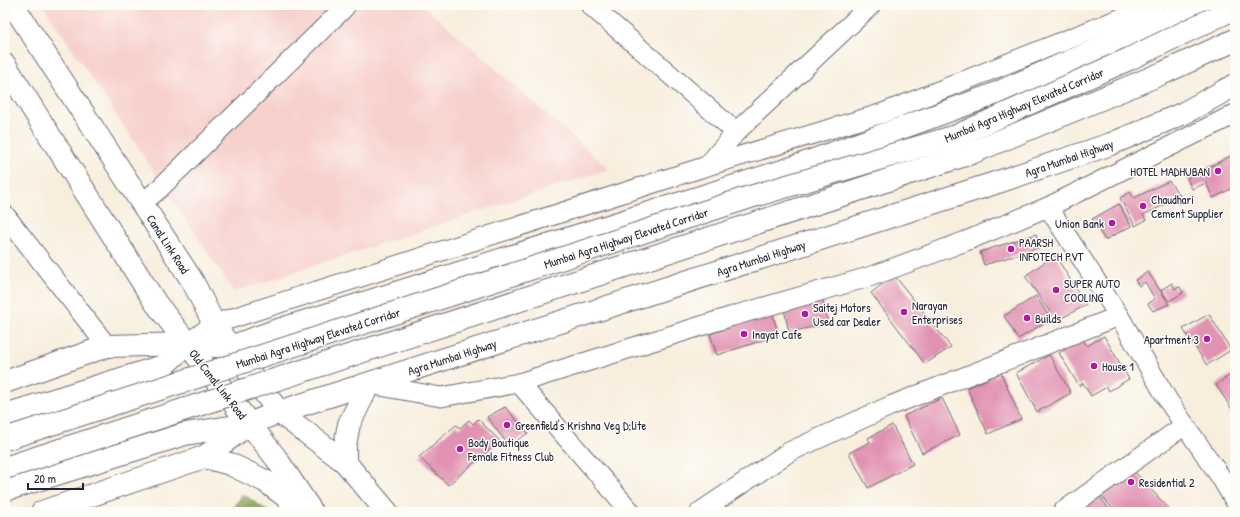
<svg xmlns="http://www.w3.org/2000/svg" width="1240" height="517" font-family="'Patrick Hand',sans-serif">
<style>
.built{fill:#f7d0cc}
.forest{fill:url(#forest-crowns);stroke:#55644a}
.building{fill:#e191b1}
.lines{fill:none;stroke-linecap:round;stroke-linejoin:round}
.minor-casing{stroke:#6d6974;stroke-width:21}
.major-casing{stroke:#6d6974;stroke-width:24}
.highway-casing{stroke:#6d6974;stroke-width:24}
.minor{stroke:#fff;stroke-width:19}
.major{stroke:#fff;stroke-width:22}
.highway{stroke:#fff;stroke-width:22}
.highway-bridge-casing{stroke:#6d6974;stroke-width:24;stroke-linecap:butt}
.highway-bridge{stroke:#fff;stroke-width:22}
.poi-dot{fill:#b5179e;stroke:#fdfcf7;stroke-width:1.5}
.labels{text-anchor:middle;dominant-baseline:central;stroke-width:3;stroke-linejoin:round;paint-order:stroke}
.street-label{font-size:12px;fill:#22223b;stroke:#fdfcf7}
.poi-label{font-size:12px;fill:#22223b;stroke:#fdfcf7;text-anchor:start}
</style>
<defs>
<pattern id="forest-crowns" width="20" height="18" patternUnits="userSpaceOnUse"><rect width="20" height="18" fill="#88a65a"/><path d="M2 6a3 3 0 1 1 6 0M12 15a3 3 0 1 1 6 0" fill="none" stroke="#6f874c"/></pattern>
</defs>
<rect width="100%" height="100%" fill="#fdfcf7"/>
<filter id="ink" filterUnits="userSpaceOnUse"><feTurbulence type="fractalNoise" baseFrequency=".025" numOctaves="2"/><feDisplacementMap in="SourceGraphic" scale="8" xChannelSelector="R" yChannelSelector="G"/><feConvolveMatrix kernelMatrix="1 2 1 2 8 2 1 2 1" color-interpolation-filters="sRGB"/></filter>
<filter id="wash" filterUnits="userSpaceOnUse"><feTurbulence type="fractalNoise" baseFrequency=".012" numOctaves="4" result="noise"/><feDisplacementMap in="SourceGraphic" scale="16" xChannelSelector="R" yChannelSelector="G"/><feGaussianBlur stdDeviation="0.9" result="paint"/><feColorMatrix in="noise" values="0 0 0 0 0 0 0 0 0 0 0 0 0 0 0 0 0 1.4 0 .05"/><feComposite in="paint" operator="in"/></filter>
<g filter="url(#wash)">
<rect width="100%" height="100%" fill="#f8eedd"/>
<path class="built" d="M43,5H423L609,169L234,292Z"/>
<path class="forest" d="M243,494L269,512H231Z"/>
<g id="blocks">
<g class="building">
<path d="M1231,156L1235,164V187L1213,198L1206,183L1192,189L1187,178Z"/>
<path d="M1169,181L1181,197L1143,215L1146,220L1135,226L1120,198L1130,192L1134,198Z"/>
<path d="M1119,204L1131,226L1105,240L1092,219Z"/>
<path d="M1036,234L1041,247L984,265L980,252Z"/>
<path d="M1055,255L1086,305L1056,321L1025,276Z"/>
<path d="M1148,272L1169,304L1153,311L1148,304L1155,299L1145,282L1139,286L1135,280Z"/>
<path d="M894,275L951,347L925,364L871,293Z"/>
<path d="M1172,283L1175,289L1180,287L1183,293L1169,301L1161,290Z"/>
<path d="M822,296L828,324L789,332L783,305Z"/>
<path d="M1036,296L1051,319L1018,339L1004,316Z"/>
<path d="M772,313L779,335L717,355L710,334Z"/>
<path d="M1209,314L1231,350L1207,365L1183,329Z"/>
<path d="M1104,336L1129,379L1109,391L1107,387L1091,396L1083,383L1079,386L1059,353L1083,339L1087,346Z"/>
<path d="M1049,355L1071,393L1037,412L1016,373Z"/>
<path d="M1001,373L1021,419L988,434L967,388Z"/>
<path d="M1230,375L1235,384V414L1216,385Z"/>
<path d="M942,398L960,435L922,453L904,416Z"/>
<path d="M505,407L528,433L509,446L487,417Z"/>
<path d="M478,419L500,441L448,485L419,457L456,425L460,428L469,420L473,424Z"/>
<path d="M892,425L913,464L868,488L849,453L870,442L868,438Z"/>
<path d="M1134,471L1172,512H1115L1100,494Z"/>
<path d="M1100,497L1111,512H1080Z"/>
</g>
</g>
</g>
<g filter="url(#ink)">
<use href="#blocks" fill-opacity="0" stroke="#6d6974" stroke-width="1"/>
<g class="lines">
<defs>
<g id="minor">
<path d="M590,5L736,132"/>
<path d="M707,166L736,132L871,5"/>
<path d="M142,203L158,190L345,7"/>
<path d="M1048,207L1119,316L1169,402L1220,476L1235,501"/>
<path d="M5,215L107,346"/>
<path d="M187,344L214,324L707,166L883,113L1154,5"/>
<path d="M519,383L631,512"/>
<path d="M369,384L441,397L519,383L733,316L872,276L966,241L1048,207L1235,114"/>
<path d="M700,512L789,452L890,406L1119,316"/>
<path d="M1062,512L1185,425"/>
</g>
<g id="major">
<path d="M13,5L193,282L214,324L230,347L279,412L345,462"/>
<path d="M5,65L155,302L276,458L312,512"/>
<path d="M5,382L107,346L187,344L230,347L272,332L789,169L992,95L1181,13L1197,5"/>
<path d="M369,384L349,424L345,445V462L387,512"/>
<path d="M204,457L230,464L265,481L304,510"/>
<path d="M42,512L204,457L249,424L279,412L992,184L1111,144L1184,113L1235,85"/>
</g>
<g id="highway">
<path d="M5,415L163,366L187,344"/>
<path d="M5,490L185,434L249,424"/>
</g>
</defs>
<use href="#minor" class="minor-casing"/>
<use href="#major" class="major-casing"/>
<use href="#highway" class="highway-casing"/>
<use href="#minor" class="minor"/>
<use href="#major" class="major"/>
<use href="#highway" class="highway"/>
<defs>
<g id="highway-bridge">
<path d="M5,439L459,292L750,197L956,136L1129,59L1235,8"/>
<path d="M5,468L971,153L1163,73L1235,40"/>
</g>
</defs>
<use href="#highway-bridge" class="highway-bridge-casing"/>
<use href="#highway-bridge" class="highway-bridge"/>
</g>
</g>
<g class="poi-dot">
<circle cx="1218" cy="171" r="4"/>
<circle cx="1143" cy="206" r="4"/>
<circle cx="1112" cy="223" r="4"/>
<circle cx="1011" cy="249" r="4"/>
<circle cx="1056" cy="290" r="4"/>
<circle cx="904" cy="312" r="4"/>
<circle cx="805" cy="314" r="4"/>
<circle cx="1027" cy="318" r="4"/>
<circle cx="744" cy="334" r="4"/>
<circle cx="1207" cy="339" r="4"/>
<circle cx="1094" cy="366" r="4"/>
<circle cx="507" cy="425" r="4"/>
<circle cx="460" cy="449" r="4"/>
<circle cx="1131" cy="482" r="4"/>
</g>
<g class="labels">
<g class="street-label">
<text transform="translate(1024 105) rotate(-23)">Mumbai Agra Highway Elevated Corridor</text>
<text transform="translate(1069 158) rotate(-19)">Agra Mumbai Highway</text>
<text transform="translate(626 238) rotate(-18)">Mumbai Agra Highway Elevated Corridor</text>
<text transform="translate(168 244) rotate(57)">Canal Link Road</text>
<text transform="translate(761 258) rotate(-18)">Agra Mumbai Highway</text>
<text transform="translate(318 338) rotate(-18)">Mumbai Agra Highway Elevated Corridor</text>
<text transform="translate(452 357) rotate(-18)">Agra Mumbai Highway</text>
<text transform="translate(218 384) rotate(52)">Old Canal Link Road</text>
</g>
<g class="poi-label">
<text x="1210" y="171" text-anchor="end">HOTEL MADHUBAN</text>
<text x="1151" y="199">Chaudhari<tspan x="1151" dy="14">Cement Supplier</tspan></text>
<text x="1104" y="223" text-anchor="end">Union Bank</text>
<text x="1019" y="242">PAARSH<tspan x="1019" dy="14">INFOTECH PVT</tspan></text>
<text x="1064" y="283">SUPER AUTO<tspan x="1064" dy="14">COOLING</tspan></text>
<text x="912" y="305">Narayan<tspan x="912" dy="14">Enterprises</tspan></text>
<text x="813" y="307">Saitej Motors<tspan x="813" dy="14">Used car Dealer</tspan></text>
<text x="1035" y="318">Builds</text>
<text x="752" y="334">Inayat Cafe</text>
<text x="1199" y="339" text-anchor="end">Apartment 3</text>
<text x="1102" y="366">House 1</text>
<text x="515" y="425">Greenfield's Krishna Veg D;lite</text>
<text x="468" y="442">Body Boutique<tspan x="468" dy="14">Female Fitness Club</tspan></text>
<text x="1139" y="482">Residential 2</text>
</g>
</g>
<rect width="1240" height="517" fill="none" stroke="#fdfcf7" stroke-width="20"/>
<path d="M28 483v6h55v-6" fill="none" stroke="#22223b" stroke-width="2"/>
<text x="34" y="483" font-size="12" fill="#22223b" stroke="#fdfcf7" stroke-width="3" paint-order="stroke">20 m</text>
</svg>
